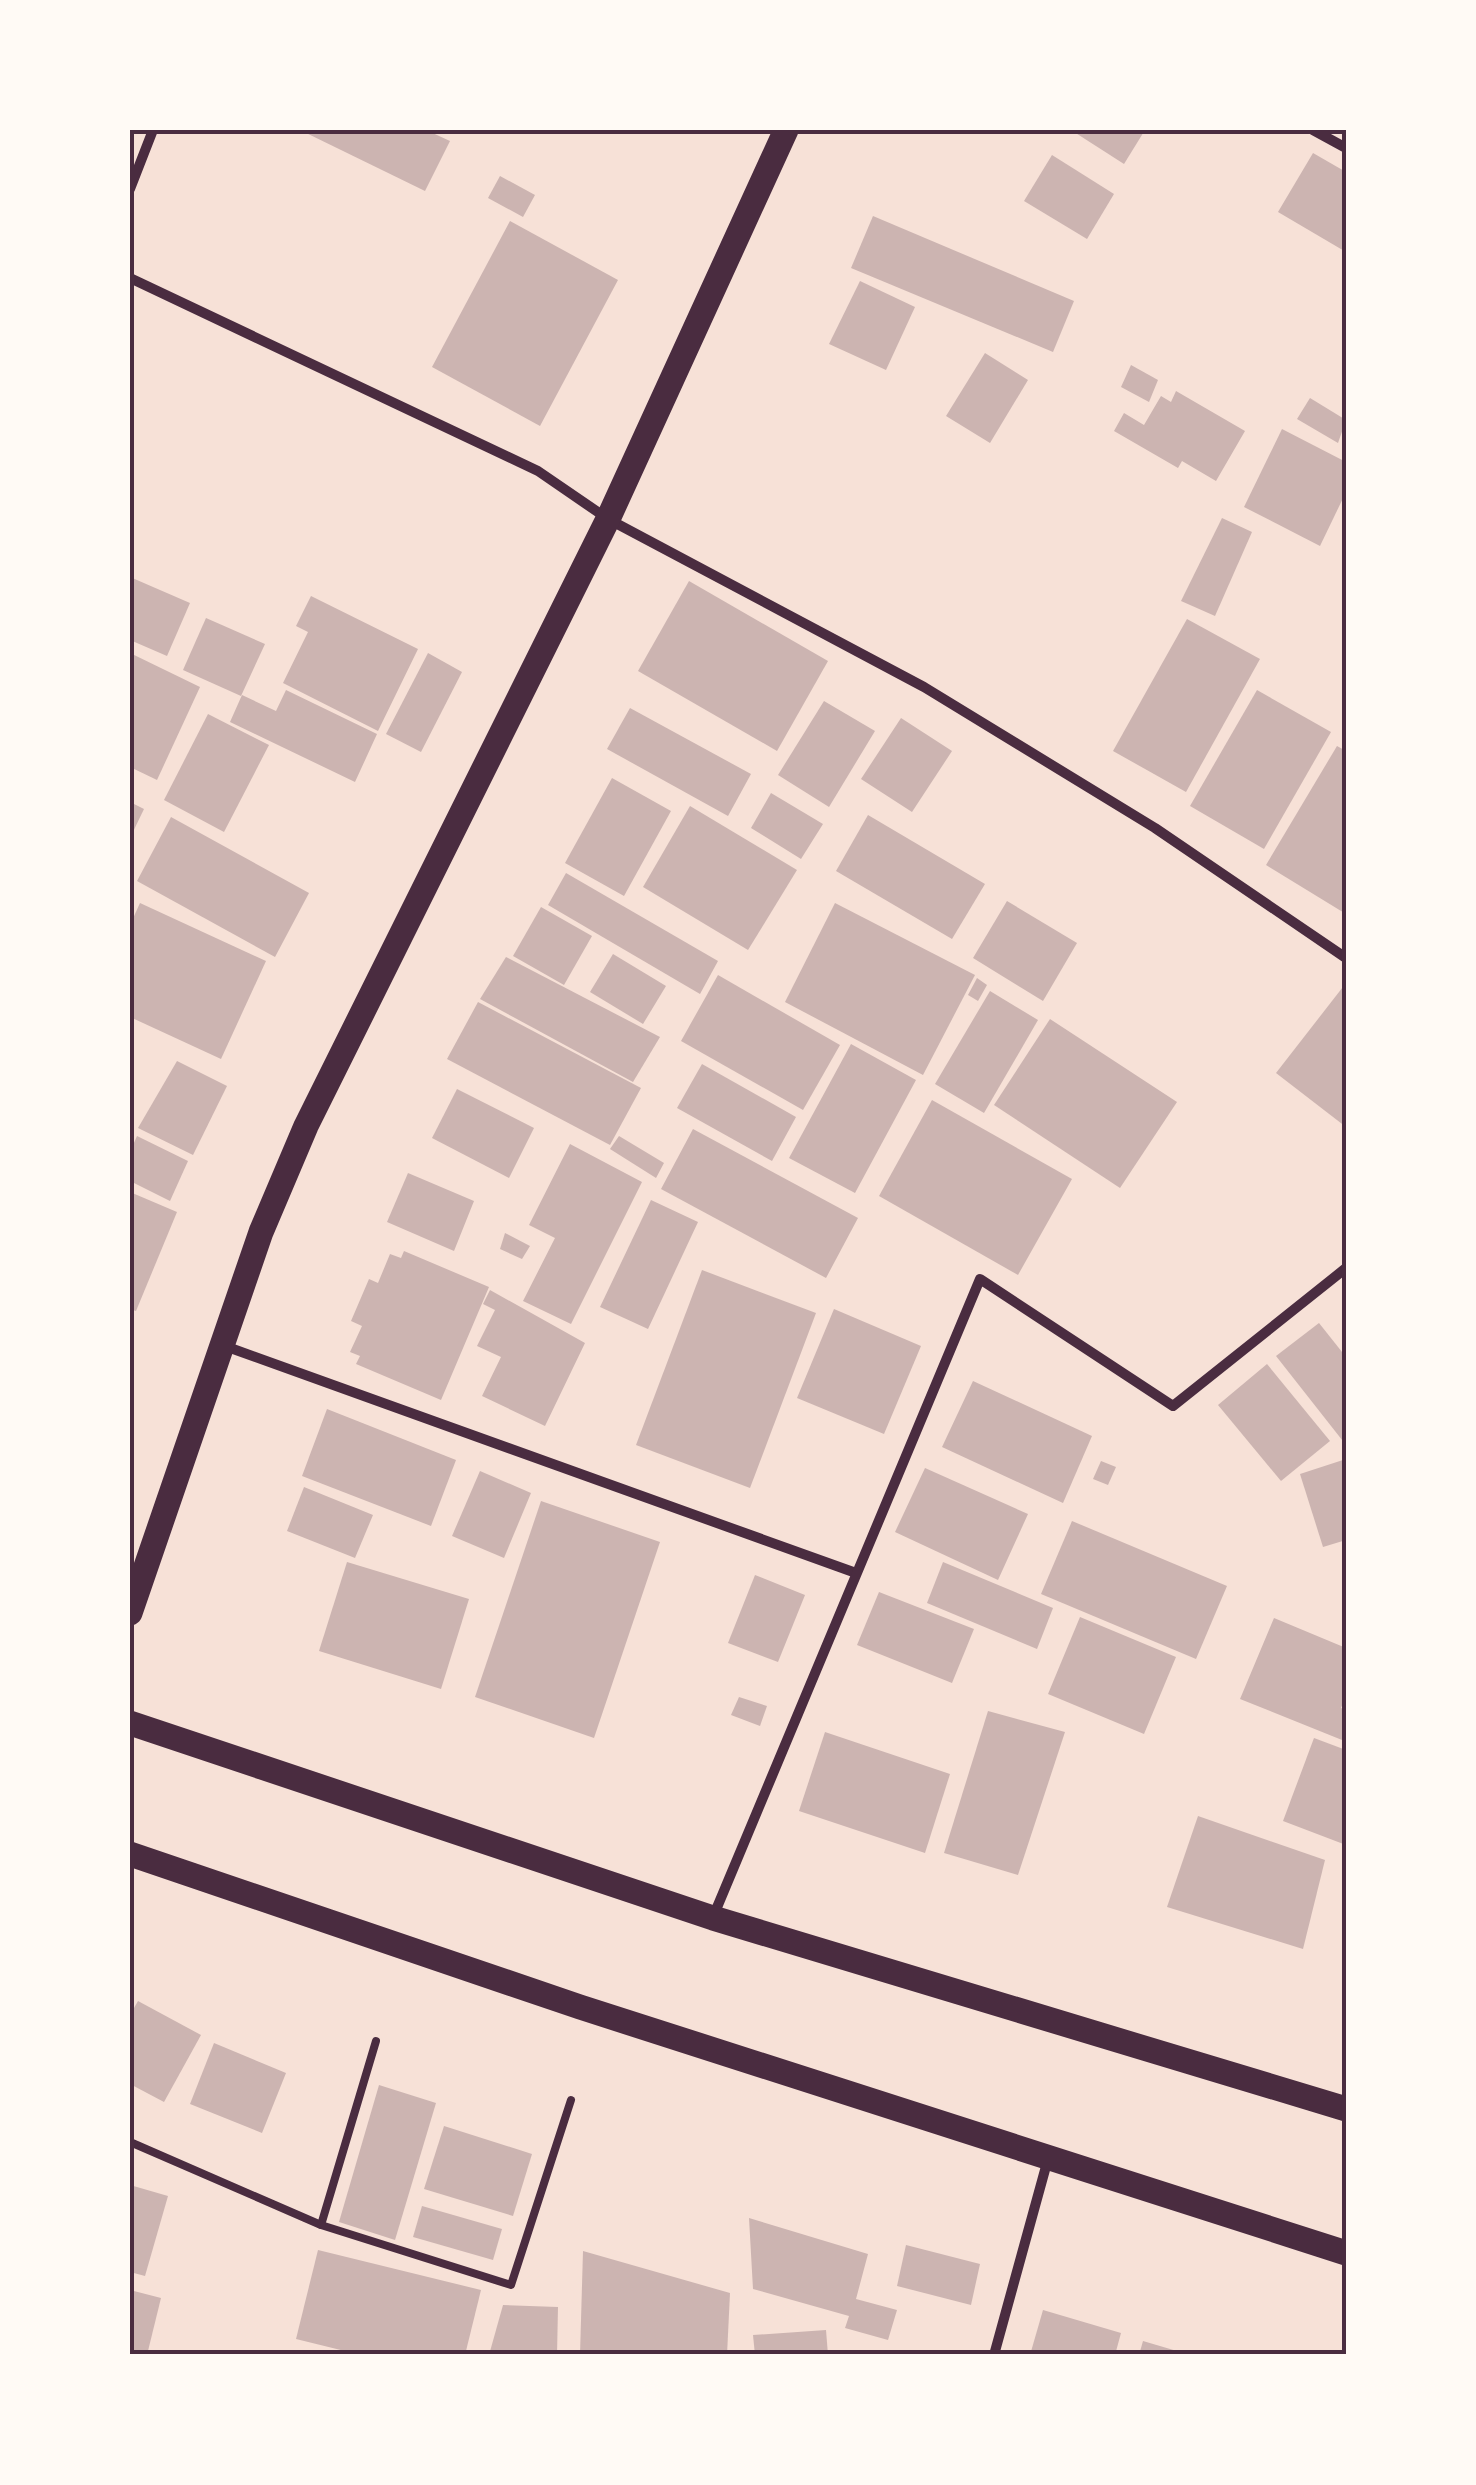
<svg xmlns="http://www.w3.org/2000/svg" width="1476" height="2485" font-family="Figtree,sans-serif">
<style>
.building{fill:#ccb4b1}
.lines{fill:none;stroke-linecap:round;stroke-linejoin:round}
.service{stroke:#4a2c40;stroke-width:8}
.minor{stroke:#4a2c40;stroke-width:10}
.primary{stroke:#4a2c40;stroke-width:25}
.neatline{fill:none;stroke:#4a2c40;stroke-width:4}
</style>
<rect width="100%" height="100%" fill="#f7e1d7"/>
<g class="building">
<path d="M300,130H426L450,141L425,191Z"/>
<path d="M1071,130H1145L1124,164Z"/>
<path d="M1313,153L1346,172V252L1278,212Z"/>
<path d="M1052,155L1114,194L1087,239L1024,201Z"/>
<path d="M500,176L535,195L523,217L488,198Z"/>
<path d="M873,216L1074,301L1053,352L851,268Z"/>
<path d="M510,221L618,280L540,426L432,367Z"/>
<path d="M860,281L915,307L886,370L829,344Z"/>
<path d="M985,353L1028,380L990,443L946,416Z"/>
<path d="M1131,365L1158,380L1149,402L1121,387Z"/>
<path d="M1176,391L1245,431L1216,481L1182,461L1178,468L1114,431L1124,413L1144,425L1161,396L1171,402Z"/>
<path d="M1310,398L1346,420L1338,443L1297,419Z"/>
<path d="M1282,429L1346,462V492L1320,546L1244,507Z"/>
<path d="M1222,518L1252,532L1215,616L1181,601Z"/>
<path d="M130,577L190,603L167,656L130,640Z"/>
<path d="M689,581L828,661L777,751L638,671Z"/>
<path d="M311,596L418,649L378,731L283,683L308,632L296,626Z"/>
<path d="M206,618L265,644L241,696L183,670Z"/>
<path d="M1187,619L1260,659L1186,792L1113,751Z"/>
<path d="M130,653L200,687L157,780L130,767Z"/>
<path d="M428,653L462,672L421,752L386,734Z"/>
<path d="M286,690L377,734L355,782L230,722L242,695L276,711Z"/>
<path d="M1257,690L1331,732L1264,849L1190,806Z"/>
<path d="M824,701L875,731L829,807L778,775Z"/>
<path d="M630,708L751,774L728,816L607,749Z"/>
<path d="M208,714L269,745L224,832L164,800Z"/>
<path d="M901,718L952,751L912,812L861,779Z"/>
<path d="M1337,746L1346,751V914L1266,865Z"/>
<path d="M612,778L671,811L624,896L565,863Z"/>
<path d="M771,793L823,824L801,859L751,828Z"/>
<path d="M130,802L144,809L130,838Z"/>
<path d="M690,806L797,870L748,950L643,887Z"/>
<path d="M868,815L985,884L952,939L836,871Z"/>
<path d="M171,817L309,893L275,957L137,881Z"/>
<path d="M566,873L718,961L700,994L548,905Z"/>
<path d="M1007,901L1077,943L1043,1001L973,958Z"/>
<path d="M140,903L266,961L221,1059L130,1017V925Z"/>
<path d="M835,903L975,975L923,1075L785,1002Z"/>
<path d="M541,907L592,936L564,985L513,956Z"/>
<path d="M613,954L666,986L643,1024L590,992Z"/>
<path d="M506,957L660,1037L633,1082L480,999Z"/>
<path d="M718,975L840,1045L803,1110L681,1041Z"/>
<path d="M977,978L987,985L978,1001L968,995Z"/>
<path d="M1346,983V1127L1276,1073Z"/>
<path d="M990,991L1038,1020L984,1113L935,1084Z"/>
<path d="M478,1002L641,1088L610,1145L447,1059Z"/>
<path d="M1050,1019L1177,1102L1120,1188L994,1105Z"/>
<path d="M851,1044L916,1080L855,1193L789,1158Z"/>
<path d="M177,1061L227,1086L193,1155L138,1128Z"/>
<path d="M702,1064L796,1117L772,1161L677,1108Z"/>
<path d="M457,1089L534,1128L509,1178L432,1138Z"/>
<path d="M932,1100L1072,1179L1018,1275L879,1196Z"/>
<path d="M693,1129L858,1218L826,1278L661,1189Z"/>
<path d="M137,1136L188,1161L170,1201L130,1181V1152Z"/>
<path d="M619,1136L664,1163L656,1178L610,1149Z"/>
<path d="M570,1144L642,1182L571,1324L523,1301L555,1238L529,1225Z"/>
<path d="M408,1173L474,1201L454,1251L387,1222Z"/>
<path d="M130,1192L177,1212L136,1311L130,1309Z"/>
<path d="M651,1200L698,1222L648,1329L600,1307Z"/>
<path d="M505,1233L530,1246L522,1259L500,1249Z"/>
<path d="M404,1251L489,1287L441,1400L356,1364L360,1356L350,1352L362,1326L351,1321L369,1279L378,1283L390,1254L401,1258Z"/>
<path d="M702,1270L816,1313L750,1488L636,1445Z"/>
<path d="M490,1290L585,1343L545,1426L482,1396L501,1357L477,1346L495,1310L483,1304Z"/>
<path d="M834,1309L921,1346L884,1434L797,1398Z"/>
<path d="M1319,1323L1346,1357V1445L1276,1356Z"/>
<path d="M1267,1364L1330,1441L1281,1481L1218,1405Z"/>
<path d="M973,1381L1092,1436L1063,1503L942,1447Z"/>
<path d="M327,1409L456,1460L431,1526L302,1476Z"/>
<path d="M1346,1459V1540L1323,1547L1300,1474Z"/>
<path d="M1101,1461L1116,1467L1108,1485L1093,1479Z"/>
<path d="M925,1468L1028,1514L998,1580L895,1532Z"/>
<path d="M480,1471L531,1493L504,1558L452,1536Z"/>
<path d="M304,1487L373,1515L355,1558L287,1531Z"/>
<path d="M541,1501L660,1542L594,1738L475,1697Z"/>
<path d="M1072,1521L1227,1586L1196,1659L1041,1594Z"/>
<path d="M347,1562L469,1599L441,1689L319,1651Z"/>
<path d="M943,1562L1053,1608L1037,1649L927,1603Z"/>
<path d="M755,1575L805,1595L778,1662L728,1643Z"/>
<path d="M879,1592L974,1629L952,1683L857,1645Z"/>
<path d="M1080,1617L1176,1657L1144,1734L1048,1694Z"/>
<path d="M1274,1618L1346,1648V1696L1341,1708L1346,1710V1730L1342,1740L1240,1699Z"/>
<path d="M739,1697L767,1706L760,1726L731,1715Z"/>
<path d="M988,1711L1065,1732L1018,1875L944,1853Z"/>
<path d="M825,1732L950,1774L925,1853L799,1811Z"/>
<path d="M1314,1738L1346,1750V1845L1283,1821Z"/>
<path d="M1198,1816L1325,1860L1303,1949L1167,1907Z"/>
<path d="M138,2001L201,2035L164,2102L130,2084V2015Z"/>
<path d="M214,2043L286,2073L262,2133L190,2104Z"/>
<path d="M379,2085L436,2103L395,2240L339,2222Z"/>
<path d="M444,2126L532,2154L513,2216L424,2189Z"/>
<path d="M130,2185L168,2196L145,2276L130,2272Z"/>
<path d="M422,2206L502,2229L493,2260L413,2237Z"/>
<path d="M749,2218L868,2254L856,2299L897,2310L888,2340L845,2328L849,2316L753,2289Z"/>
<path d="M906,2245L980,2264L971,2305L897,2286Z"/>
<path d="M318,2250L481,2290L465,2355H361L296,2339Z"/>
<path d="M583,2251L730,2293L727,2355H580Z"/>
<path d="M130,2290L161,2298L147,2355H130Z"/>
<path d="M503,2305L558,2307L557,2355H489Z"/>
<path d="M1043,2310L1121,2333L1115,2355H1030Z"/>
<path d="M826,2330L828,2355H755L753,2335Z"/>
<path d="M1143,2341L1187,2354V2355H1139Z"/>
</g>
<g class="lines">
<g class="service">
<path d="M130,2142L321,2225L511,2285L571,2100"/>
<path d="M321,2225L376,2041"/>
</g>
<g class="minor">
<path d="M1313,130L1346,148"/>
<path d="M130,189L153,130"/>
<path d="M130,278L538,471L608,519L924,687L1155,828L1346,958"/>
<path d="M222,1345L856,1573"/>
<path d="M713,1917L980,1279L1173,1406L1346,1268"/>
<path d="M994,2355L1048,2159"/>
</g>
<g class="primary">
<path d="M130,1613L261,1232L306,1126L608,519L786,130"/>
<path d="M130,1723L713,1918L1346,2109"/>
<path d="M130,1854L580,2007L1346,2253"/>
</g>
</g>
<rect width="1476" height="2485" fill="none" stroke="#fffaf5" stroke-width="265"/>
<rect x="132" y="132" width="1212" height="2220" class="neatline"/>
</svg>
